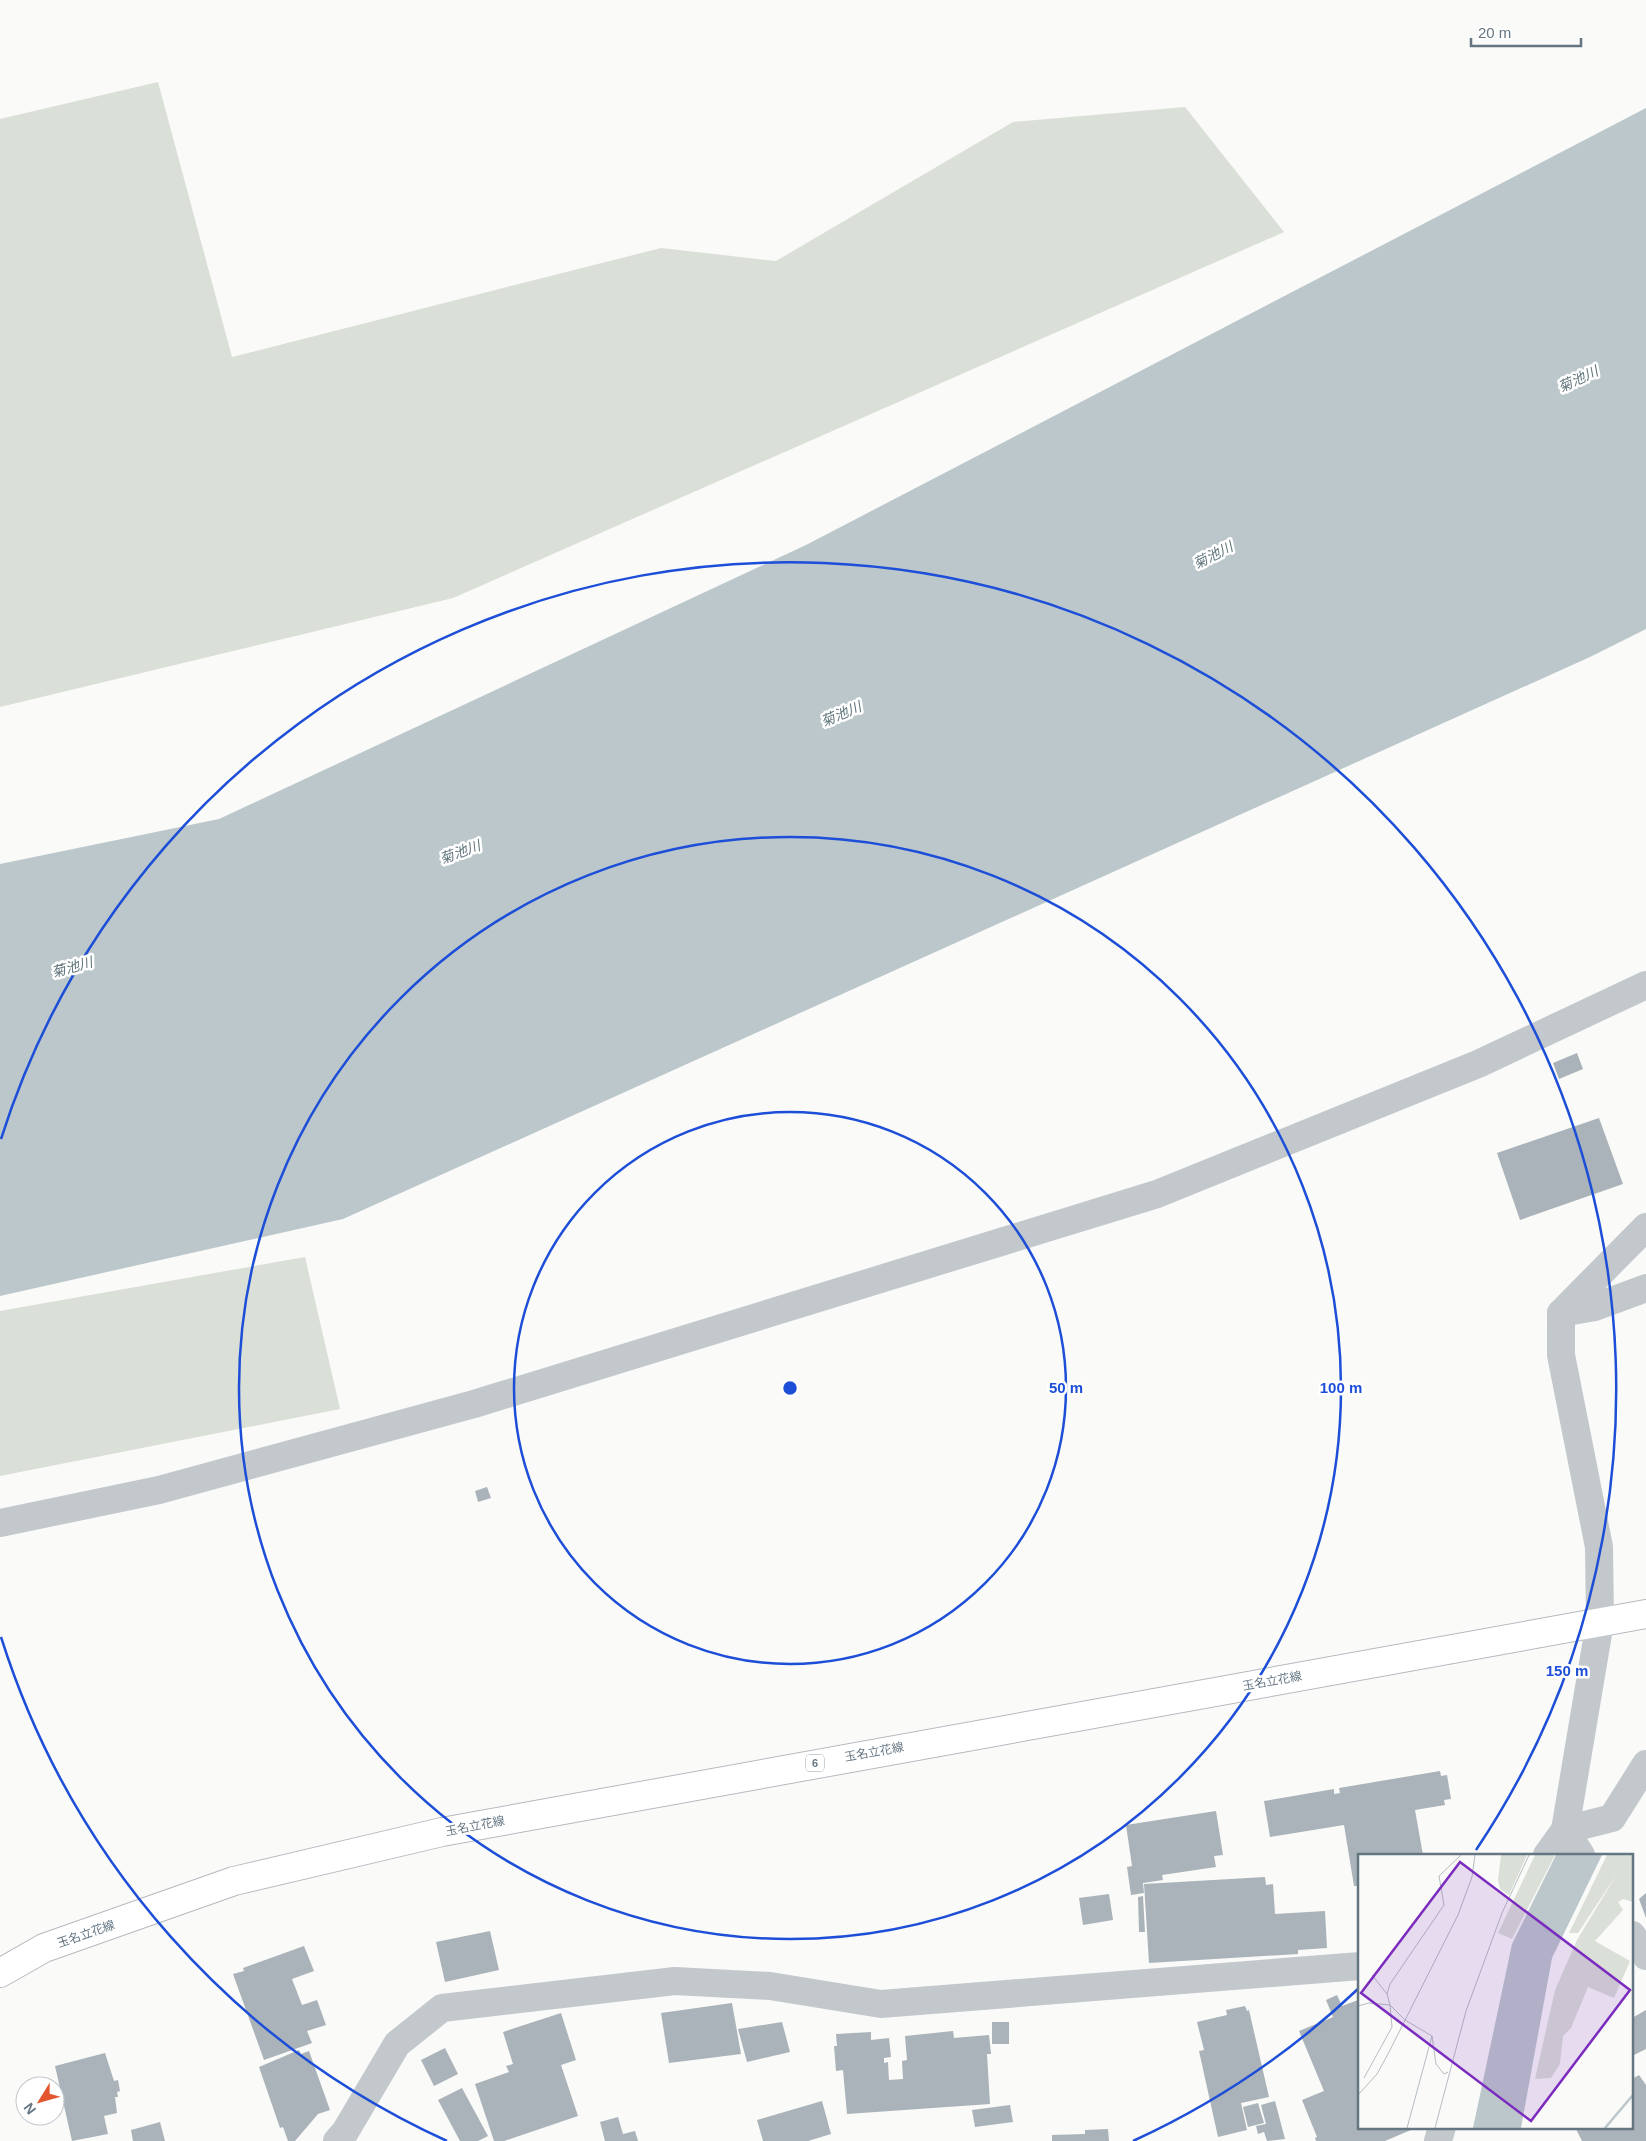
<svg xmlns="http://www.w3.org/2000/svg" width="1646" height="2141" font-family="Arial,'Noto Sans JP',sans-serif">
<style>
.green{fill:#dadfd7}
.water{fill:#bbc7cb}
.building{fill:#aab3b9}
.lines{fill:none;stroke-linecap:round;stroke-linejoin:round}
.primary-casing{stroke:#b5babe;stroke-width:30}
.minor{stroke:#c3c8cc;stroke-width:28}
.primary{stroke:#fff;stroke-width:28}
.ring{fill:none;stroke:#1d4ed8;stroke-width:2.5}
.labels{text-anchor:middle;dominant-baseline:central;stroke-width:5;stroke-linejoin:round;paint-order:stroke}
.shield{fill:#fff;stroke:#939fa8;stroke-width:1}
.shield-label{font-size:11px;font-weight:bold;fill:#657683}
.street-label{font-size:12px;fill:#657683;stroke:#fff}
.water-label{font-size:14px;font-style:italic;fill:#60757c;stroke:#fff}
.inset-river{fill:none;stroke:#bbc7cb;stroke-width:2.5}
.inset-road{fill:none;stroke:#b5bdc2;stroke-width:1}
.view{fill:#7b2cbf;fill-opacity:0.15;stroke:#7b2cbf;stroke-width:2.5}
.inset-edge{fill:none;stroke:#657683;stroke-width:2.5}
.centre{fill:#1d4ed8;stroke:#fff;stroke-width:2.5}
.ring-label{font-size:15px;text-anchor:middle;font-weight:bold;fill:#1d4ed8;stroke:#fff;stroke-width:5;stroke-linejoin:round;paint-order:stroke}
</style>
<rect width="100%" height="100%" fill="#fafaf8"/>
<g class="green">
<path d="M158,82L232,357L661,248L776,261L1013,122L1185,107L1284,232L453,598L0,707V119Z"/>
<path d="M305,1257L340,1409L0,1476V1311Z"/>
</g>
<path class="water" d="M1646,108V629L1590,657L343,1219L0,1296V864L219,819L806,545Z"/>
<g class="building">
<path d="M1577,1053L1583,1069L1559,1079L1553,1063Z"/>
<path d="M1599,1118L1623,1184L1520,1220L1497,1153Z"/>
<path d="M487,1487L491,1498L478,1502L475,1491Z"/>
<path d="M1440,1771L1441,1776L1447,1775L1451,1799L1444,1800L1445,1805L1415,1810L1423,1855H1360V1892H1358L1357,1886H1354L1344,1825L1270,1837L1264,1801L1334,1789V1794L1340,1793L1339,1788Z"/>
<path d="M1216,1811L1223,1855L1214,1856L1216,1867L1162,1875L1163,1880L1143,1883L1144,1893L1131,1895L1127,1867L1132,1866L1126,1825Z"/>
<path d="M1265,1877L1266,1885L1273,1884L1275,1914L1325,1911L1327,1948L1298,1950V1954L1149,1963L1144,1884Z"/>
<path d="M1646,1893V1918L1639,1899Z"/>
<path d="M1109,1894L1113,1920L1083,1925L1079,1898Z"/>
<path d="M1143,1896L1145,1932H1139L1138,1897Z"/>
<path d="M490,1931L499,1970L445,1982L436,1942Z"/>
<path d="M304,1946L314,1971L292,1979L302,2005L317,2000L326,2025L307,2031L312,2043L264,2060L233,1974L244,1971L243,1968Z"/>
<path d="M1337,1995L1342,2006L1358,2000L1360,2005V2127H1418L1385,2141H1316L1315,2138L1317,2137L1302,2100L1324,2091L1299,2031L1333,2017L1326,2000Z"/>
<path d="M732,2003L741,2054L669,2063L661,2013Z"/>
<path d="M1245,2006L1247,2011L1249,2010L1269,2097L1241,2103L1247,2130L1218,2137L1199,2051L1204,2050L1197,2022L1227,2015L1226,2010Z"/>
<path d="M1646,2010V2049L1632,2056V2018Z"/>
<path d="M561,2013L576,2060L561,2065L578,2116L504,2141H494L475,2084L509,2072L506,2066L513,2064L503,2032Z"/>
<path d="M782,2022L790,2052L747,2062L738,2029Z"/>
<rect x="992" y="2022" width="17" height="22"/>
<path d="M953,2031L954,2038L989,2035L991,2054H987L990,2104L847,2114L843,2070L836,2071L834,2046H837L836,2034L871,2032V2040L889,2038L891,2057L884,2058V2063L888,2062L889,2080L903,2079L902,2061L907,2060L905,2036Z"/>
<path d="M445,2048L458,2074L434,2086L421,2060Z"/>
<path d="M299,2050L301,2054L309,2051L330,2110L318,2114L295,2141H288L283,2127L280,2128L259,2067Z"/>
<path d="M105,2053L114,2081L118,2080L120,2091L117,2092L118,2097H115L117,2113L104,2116L108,2134L72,2141L55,2066Z"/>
<path d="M1639,2075L1646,2085V2141H1582L1575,2127H1632V2079Z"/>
<path d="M462,2088L488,2136L478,2141H460L438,2100Z"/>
<path d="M822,2101L831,2134L808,2141H763L757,2120Z"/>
<path d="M1275,2101L1285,2139L1267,2141L1264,2132L1258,2134L1256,2126L1266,2124L1261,2105Z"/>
<path d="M1258,2103L1264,2123L1248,2127L1243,2107Z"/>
<path d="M1010,2105L1013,2122L975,2127L972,2110Z"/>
<path d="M618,2117L623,2134L635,2131L638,2141H605L600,2122Z"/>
<path d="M160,2122L165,2141H133L131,2130Z"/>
<path d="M1108,2129L1109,2141H1052V2135L1085,2134V2130Z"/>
</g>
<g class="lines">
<defs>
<path id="primary" d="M0,1973L44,1948L234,1881L442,1832L1646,1614"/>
</defs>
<use href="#primary" class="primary-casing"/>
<g class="minor">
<path d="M1646,1227L1561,1313V1355L1599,1547L1600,1622L1565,1830L1612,1818L1646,1764"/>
<path d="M1561,1313L1595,1307L1646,1288"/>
<path d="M0,1523L159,1490L474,1404L1157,1194L1478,1064L1646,985"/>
<path d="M1547,1855L1565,1830L1581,1855"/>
<path d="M1632,1935L1646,1956"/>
<path d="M337,2141L345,2132L397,2044L442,2008L675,1981L770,1986L881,2004L1360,1966"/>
<path d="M1438,2141L1442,2127"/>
</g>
<use href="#primary" class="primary"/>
</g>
<g class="ring">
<circle cx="790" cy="1388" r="276"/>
<circle cx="790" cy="1388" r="551"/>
<path d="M1359 1988A827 827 0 0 1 1133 2141M447 2141A827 827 0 0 1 1 1637M1 1139A827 827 0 1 1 1476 1850"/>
</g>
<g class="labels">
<rect class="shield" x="806" y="1754.5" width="18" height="17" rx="4"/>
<g class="shield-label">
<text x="815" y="1763">6</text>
</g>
<g class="street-label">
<text transform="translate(1272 1681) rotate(-10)">玉名立花線</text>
<text transform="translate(874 1752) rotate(-10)">玉名立花線</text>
<text transform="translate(475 1826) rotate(-11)">玉名立花線</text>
<text transform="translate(86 1934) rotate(-19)">玉名立花線</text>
</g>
<g class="water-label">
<text transform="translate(1578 379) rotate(-25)">菊池川</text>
<text transform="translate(1213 555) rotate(-27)">菊池川</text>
<text transform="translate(841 714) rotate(-23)">菊池川</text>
<text transform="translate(460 852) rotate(-20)">菊池川</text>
<text transform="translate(72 967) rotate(-16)">菊池川</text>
</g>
</g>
<g transform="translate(1358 1854)">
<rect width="275" height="275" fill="#fafaf8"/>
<path d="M143,1H169L151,41L142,35L140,26ZM177,1H197L154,85L140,79ZM249,1H275V48L265,45L260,48L265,56L237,87L272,107L256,144L230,133L213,174L205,182L202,210L193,224L177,225L197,136L219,86L259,20L220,79H211Z" fill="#dadfd7"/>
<path d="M198,1H244L194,104L163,274H115L154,90Z" fill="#bbc7cb"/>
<path class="inset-river" d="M247,274L275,241"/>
<path class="inset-road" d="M14,121L29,140M32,151L47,166L74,182L78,210L86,220L90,218M0,152L11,149L32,151L29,140L32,130L86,51L81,22L103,1M6,224L34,173L32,151M0,241L19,220L31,198L100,61L114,23L117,1M49,274L74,182M77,274L108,157L144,59L171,1"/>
<path class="view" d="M102,8L272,136L173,267L3,139Z"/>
<rect width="275" height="275" class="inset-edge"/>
</g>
<circle cx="790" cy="1388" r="8" class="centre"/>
<g class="ring-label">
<text x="1066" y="1393">50 m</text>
<text x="1341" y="1393">100 m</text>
<text x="1567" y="1676">150 m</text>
</g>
<g transform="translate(40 2101) rotate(233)"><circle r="24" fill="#ffffff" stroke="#c1c8cd"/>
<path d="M0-4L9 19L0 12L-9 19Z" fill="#e4572e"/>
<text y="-8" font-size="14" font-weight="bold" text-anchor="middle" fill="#657683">N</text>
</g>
<path d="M1471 38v8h110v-8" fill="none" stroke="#657683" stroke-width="2.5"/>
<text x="1478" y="38" font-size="15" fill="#657683" stroke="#ffffff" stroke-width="4" paint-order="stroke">20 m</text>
</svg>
